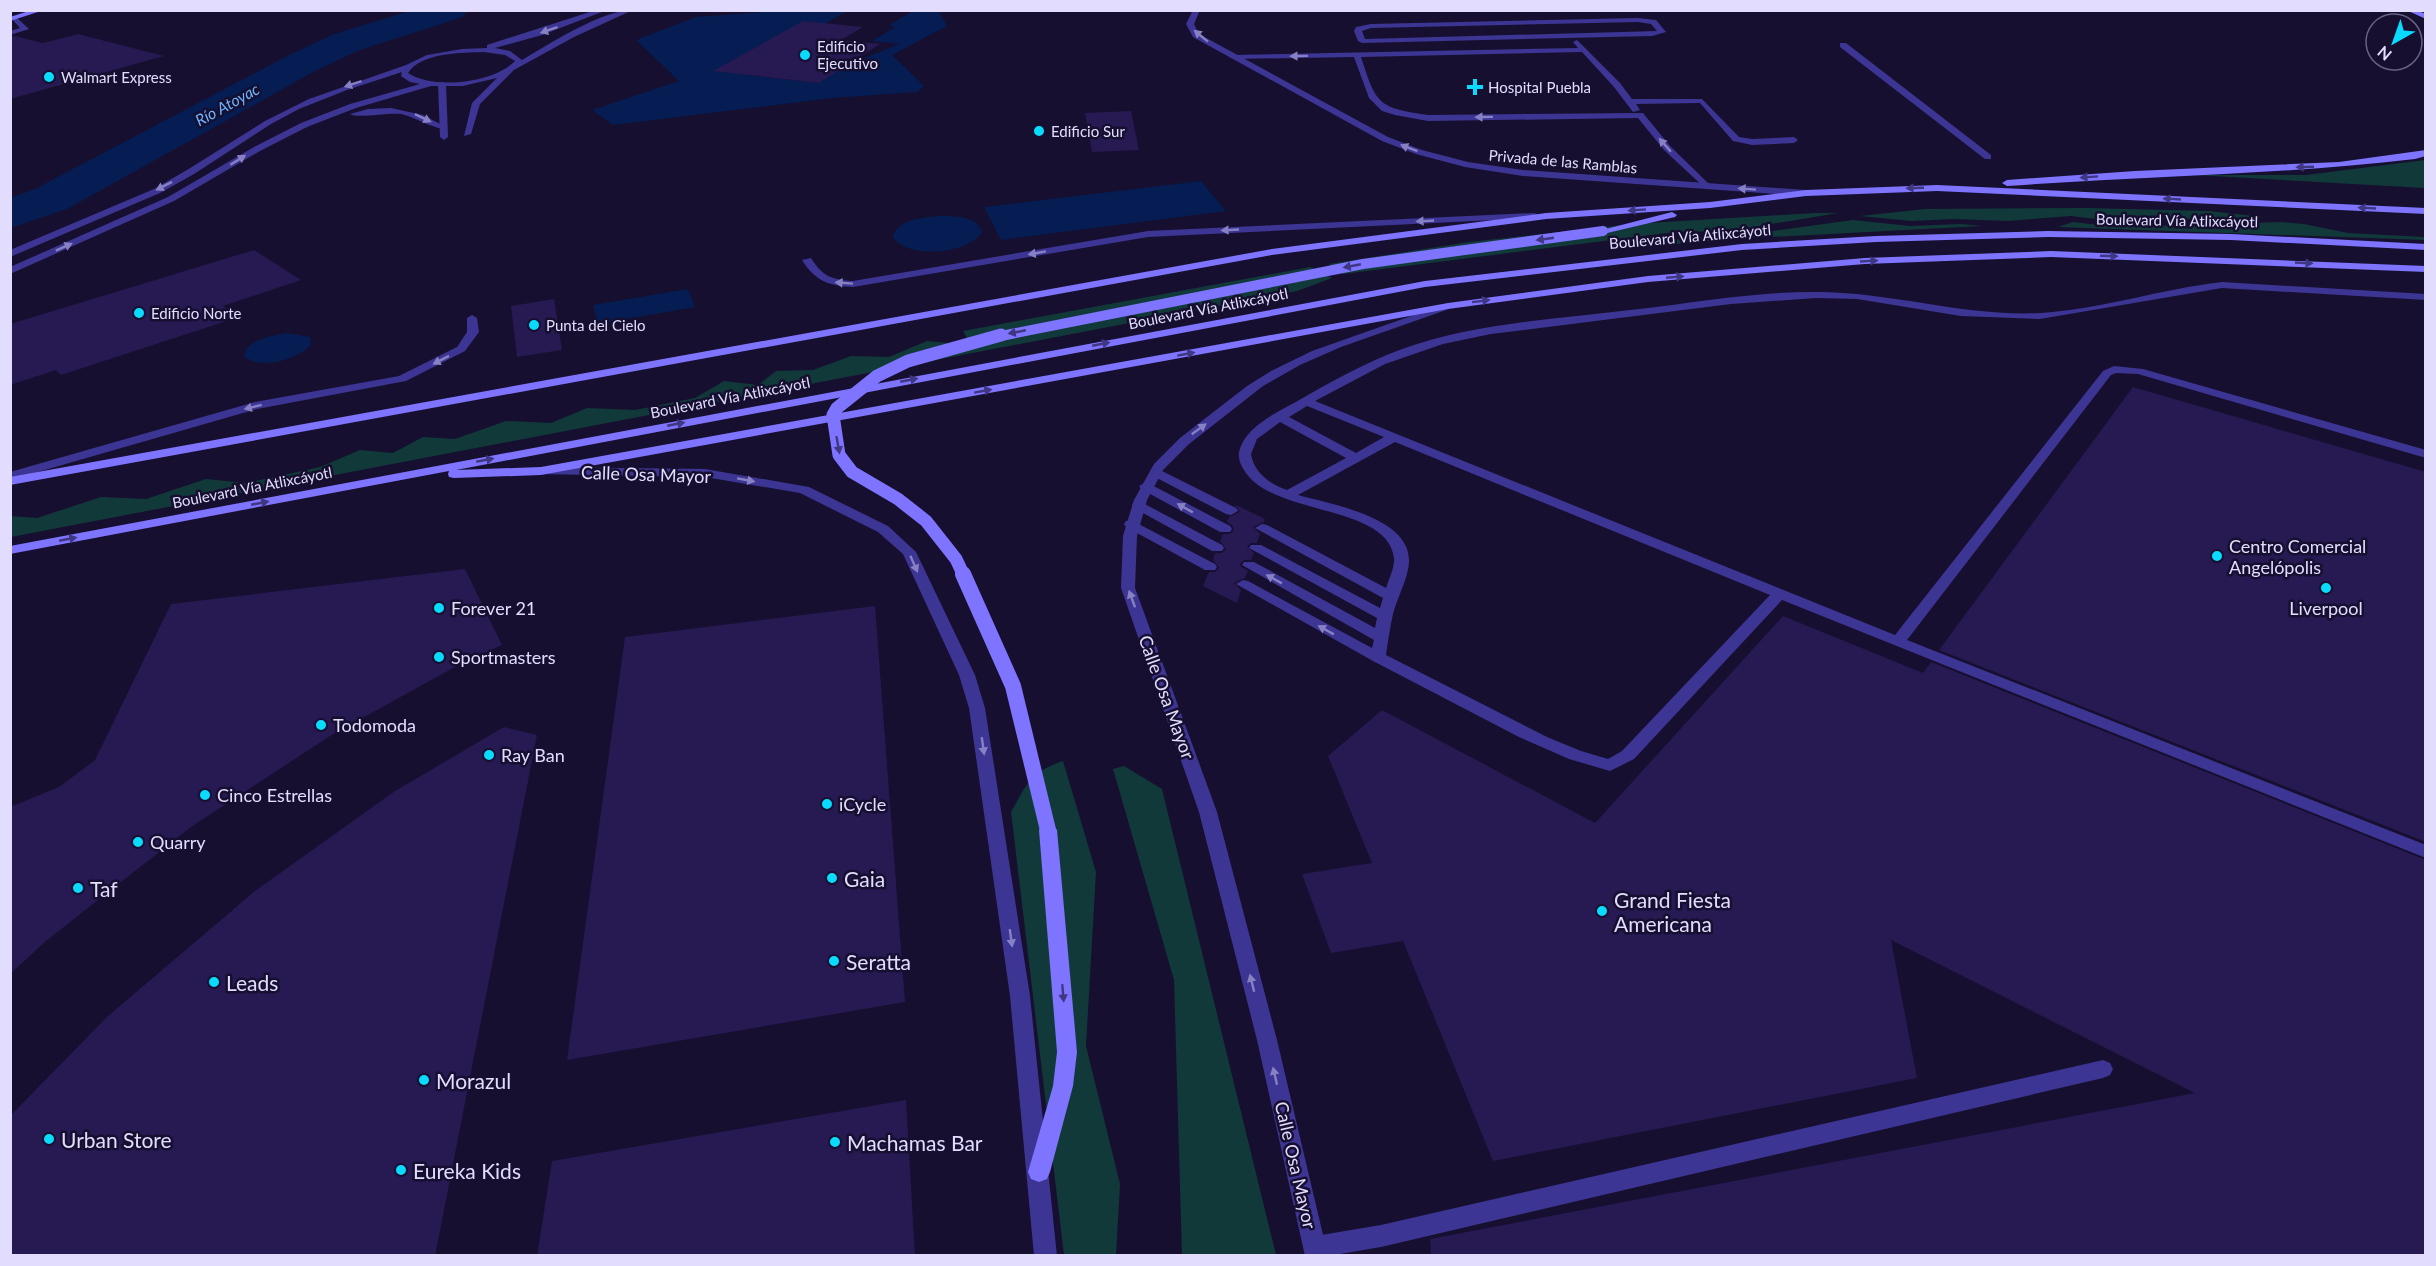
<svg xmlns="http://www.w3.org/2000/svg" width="2436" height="1266" font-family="Lato,sans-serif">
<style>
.green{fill:#11393a}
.water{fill:#051d52}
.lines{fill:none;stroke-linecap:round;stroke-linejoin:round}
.river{fill:#051d52;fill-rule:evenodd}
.building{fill:#271952}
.service{fill:#3d3593;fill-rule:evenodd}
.tertiary{fill:#3d3593;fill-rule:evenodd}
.secondary{fill:#7e74ff;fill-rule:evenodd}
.secondary-bridge-far2{stroke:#7e74ff;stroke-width:10}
.secondary-bridge-far1{stroke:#7e74ff;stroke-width:13}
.secondary-bridge{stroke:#7e74ff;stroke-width:16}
.oneway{fill:#8781c4}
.oneway2{fill:#403782}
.poi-dot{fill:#09dbff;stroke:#160f2f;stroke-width:2}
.labels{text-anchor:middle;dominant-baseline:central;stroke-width:5;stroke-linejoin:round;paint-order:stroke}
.far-poi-label{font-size:15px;fill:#e2ddff;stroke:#160f2f;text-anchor:start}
.far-street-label{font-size:15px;fill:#e2ddff;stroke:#160f2f}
.far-water-label{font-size:16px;font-style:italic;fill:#6bb3ff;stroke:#160f2f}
.street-label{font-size:18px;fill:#e2ddff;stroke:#160f2f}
.poi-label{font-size:18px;fill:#e2ddff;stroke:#160f2f;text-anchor:start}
.near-poi-label{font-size:21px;fill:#e2ddff;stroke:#160f2f;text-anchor:start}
</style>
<rect width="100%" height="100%" fill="#160f2f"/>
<g class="green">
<path d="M2425,160V188L2195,175H2306Z"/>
<path d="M2086,208L2209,211L2264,217L2113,221L2071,216L2007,221L1953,219L1912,221L1860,216L1925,209Z"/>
<path d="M1814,213H1838L1729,231L1675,232L1343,274L1329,264L1469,242L1632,224Z"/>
<path d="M1853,220L1910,226L1961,224L1982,226L1733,239L1621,249L1686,238L1735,236Z"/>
<path d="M2073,222L2117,227L2281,222L2304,224L2348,233L2425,237V240L2058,227Z"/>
<path d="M1310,267L1332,278L1297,291L11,537L10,516L37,518L101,497L146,499L206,479L246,483L320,467L360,450L393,453L423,437L455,439L506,421L551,423L587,408L635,410L695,398L724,381L758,385L776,371L813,370L851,356L889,357L927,341L971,345L963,331Z"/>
<path d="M1063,761L1096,872L1086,1046L1120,1184L1116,1255H1064L1011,812C1027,784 1030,772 1063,761Z"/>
<path d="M1124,766L1162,789L1276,1255H1182L1174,980L1113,769Z"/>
</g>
<g class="water">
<path d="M777,11H847L738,74L819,83L845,66L899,44L872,41L895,27L889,25L913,11H939L947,26L892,55L924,86L917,92L832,98L613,125L592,110L679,81L636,40L696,17Z"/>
<path d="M1201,181L1226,211L1001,240L984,207Z"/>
<path d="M937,216C952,216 977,215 982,232C969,254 907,260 893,237C897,219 922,218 937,216Z"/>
<path d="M688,289L695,307L598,324L593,305Z"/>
<path d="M287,333L310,337L311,345C298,359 260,371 244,356C246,339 273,336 287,333Z"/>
</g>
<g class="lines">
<path class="river" d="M413,10H468L463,17L360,50L317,70L67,209L10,228V198L35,189L291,54L334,34Z"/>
</g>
<g class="building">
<path d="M803,21L863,27L841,40L880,44L819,83L713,71Z"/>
<path d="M78,34L164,56L10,99V37L15,36L43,43Z"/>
<path d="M1131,111L1139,150L1092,152L1085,113Z"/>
<path d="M254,250L301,280L223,306L239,317L61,375L56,370L10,385V324Z"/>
<path d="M554,299L562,350L517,357L511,306Z"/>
<path d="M2133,387L2426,472V842L1939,650Z"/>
<path d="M1234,504L1265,519L1264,522L1253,527L1260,534L1257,543H1251L1247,547L1254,553L1251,560H1244L1240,564L1241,567L1248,571L1245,578L1234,583L1241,590L1237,603L1203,586L1209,572H1215L1219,568L1213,560L1215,553H1222L1226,549L1220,541L1223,534H1230L1234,530L1232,525L1227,522L1229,517L1240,512Z"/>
<path d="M465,569L502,645L464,662L330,736L191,827L46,941L10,974V807L59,787L95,760L171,604Z"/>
<path d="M875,606L905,1002L567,1060L625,637Z"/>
<path d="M1783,616L1923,673L1931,662L2426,860V1256H1431L1430,1239L2195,1093L1891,940L1917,1078L1493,1161L1403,941L1331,953L1302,874L1372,863L1328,756L1382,710L1595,823Z"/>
<path d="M504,727L537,735L435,1256H10V1116L108,1016L255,891L395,791Z"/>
<path d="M906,1100L915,1256H537L552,1161Z"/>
</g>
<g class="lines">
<g class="service">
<path d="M15,16L29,29L10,35V31L20,28L11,18Z"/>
<path d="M1638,18L1656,20L1666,32L1652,36L1362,43L1358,41L1354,31L1356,27L1371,24ZM1638,22L1651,24L1657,31L1365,39L1362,31L1371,28Z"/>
<path d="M1577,40L1620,83L1632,99H1702L1739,137L1752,139L1794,137L1798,140L1794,143L1752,145L1733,141L1700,103L1636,104L1640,110L1633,112L1614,87L1582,52L1361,57C1376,104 1378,108 1428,115L1643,113L1670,146L1709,184V188L1706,189L1664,150L1638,118L1428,121L1395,115L1382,111L1369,98L1354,57L1233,59L1229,57L1233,55L1578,48L1573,42Z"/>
<path d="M1840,43H1846L1991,155V159H1985L1840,47Z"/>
<path d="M506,69L513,71L480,104L471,134L464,136L472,103Z"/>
<path d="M442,82L446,84L448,137L444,140L440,137L438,84Z"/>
<path d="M1534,213L1537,214V218L1148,237L853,287C829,286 815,281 802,260L811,258C822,276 832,280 853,281L1148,231Z"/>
<path d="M2222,282L2426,294V300L2222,288L2040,319L1961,316L1857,299L1816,298L1731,304L1491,334L1443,344L1385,364L1315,401L1895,635L2103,371L2114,366L2143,369L2426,450V458L2138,374L2116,373L2111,375L1907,640L2426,845V858L1782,600L1634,759L1610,771L1569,759L1519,737L1373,661L1236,584L1243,580L1248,581L1372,648L1374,640L1242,565L1244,562H1254L1375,628L1377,618L1249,548L1251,545H1261L1380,608L1383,598L1255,528L1262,524L1267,525L1386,588C1389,579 1395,567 1394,558C1387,503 1272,517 1244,470C1240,464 1238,458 1239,452C1245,427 1274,414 1294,403C1329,383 1364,363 1402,349C1477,322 1560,319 1639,309C1699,302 1760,291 1821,292C1895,293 1967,317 2041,313C2102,309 2161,289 2222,282ZM1307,406L1384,437L1356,453L1289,417ZM1280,422L1346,458L1287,490C1270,484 1254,473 1251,454L1257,439ZM1395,442L1770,595L1622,751L1608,759L1581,751L1547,737L1386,655C1388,641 1390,627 1393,614C1397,599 1409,576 1409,561C1410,517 1330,504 1298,495Z"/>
<path d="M472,315L477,318L479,332L465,351L406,381L257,409L10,480V472L255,402L399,376L457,347L467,332V318Z"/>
<path d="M1156,468L1236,508L1238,511L1231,515L1226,514L1151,475L1150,472L1151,469Z"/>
<path d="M1146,482L1230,526L1232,529L1230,532H1220L1141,489L1139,486Z"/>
<path d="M1139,501L1222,545L1224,548L1222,551H1212L1134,508L1132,505L1134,502Z"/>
<path d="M1131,520L1215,564L1217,567L1215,570H1205L1126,527L1124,524L1126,521Z"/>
<path d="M2103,1060L2110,1063L2113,1069L2110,1075L2103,1078L1381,1247L1328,1256H1309L1304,1247L1307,1239L1315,1236L1381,1225Z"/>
</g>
<g class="tertiary">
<path d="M596,10H607L542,35L495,48L510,51L522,60C549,44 602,10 633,10L574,37L501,77L463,86H431L356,108L307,127L260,151L174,201L10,274V267L168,197L254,147L301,123L350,104L420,84L410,82L401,76L402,72L347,90L299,109L271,124L194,174L160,193L10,257V250L154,189L187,170L265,121L309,99L406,65L427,55L462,49L487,48V45ZM484,52L505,55L515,61C494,83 433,90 408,73C422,52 462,53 484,52Z"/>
<path d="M1193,10H1200L1194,24L1199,34L1388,137L1422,150L1468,162L1523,170L1806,190L1811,193L1806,196L1523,176L1465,167L1416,154L1382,141L1193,37L1186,24Z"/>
<path d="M391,108L423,115L448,128C441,133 413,116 401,114C388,112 358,119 350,114L368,109Z"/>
<path d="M1445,304L1449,305V309L1341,347L1300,365L1263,386L1189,444L1163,470L1147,500L1137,536L1135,588L1217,812L1277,1040L1328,1256H1305L1257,1040L1199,812L1121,588L1123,536L1134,500L1154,464L1180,438L1247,386L1271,371L1312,351Z"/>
<path d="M541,467L705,469L809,487L888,526L916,552L975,675L985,708L1030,996L1057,1256H1034L1010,996L969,708L959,675L903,554L878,532L800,493L705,477L536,474L535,471Z"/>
</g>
<g class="secondary">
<path d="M32,10H44L10,21V17Z"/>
<path d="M2406,10H2416L2426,14V19Z"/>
<path d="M2426,150V156L2415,159C2280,175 2143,176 2007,186L2002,183L2007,180L2135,171L2339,162Z"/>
<path d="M1937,185L2426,208V214L1937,191L1806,196L1710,208L1546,219L1272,255L10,485V477L1272,249L1546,213L1710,202L1806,190Z"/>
<path d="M1672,212L1677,215L1675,217L1603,234L1598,231Z"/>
<path d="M2048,231L2231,234L2426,244V250L2231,240L2048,237L1876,242L1742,250L1425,287L456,470L541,467L1448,303L1648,276L1865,258L2051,251L2426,266V272L2051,257L1865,264L1648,282L1448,309L541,475L454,478L449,477L448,474L449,471L10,554V546L1425,281L1742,244L1876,236Z"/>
<path d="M1048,824L1054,826L1057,830L1077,1052L1073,1086L1050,1172L1047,1179L1039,1182L1031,1179L1028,1172L1053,1086L1057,1052L1039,830L1042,826Z"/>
</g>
<path class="secondary-bridge-far2" d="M996,337L1363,264L1603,231"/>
<path class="secondary-bridge-far1" d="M964,576L956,559L926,521L898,499L852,472L839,455L833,415L837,408L877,376L908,361L1001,335"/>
<path class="secondary-bridge" d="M963,574L1013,686L1048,830"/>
</g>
<defs><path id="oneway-solid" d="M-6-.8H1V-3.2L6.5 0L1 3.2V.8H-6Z" transform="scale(1.5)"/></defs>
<g class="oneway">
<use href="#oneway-solid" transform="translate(549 30) rotate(161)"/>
<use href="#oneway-solid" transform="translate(1201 36) rotate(-141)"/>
<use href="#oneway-solid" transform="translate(1299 56) rotate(179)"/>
<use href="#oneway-solid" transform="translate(353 84) rotate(162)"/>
<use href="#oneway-solid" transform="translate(1484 117) rotate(179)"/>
<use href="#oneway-solid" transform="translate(423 118) rotate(26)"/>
<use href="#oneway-solid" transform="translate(1665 145) rotate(-131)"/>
<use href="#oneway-solid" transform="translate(1409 148) rotate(-159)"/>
<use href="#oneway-solid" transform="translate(238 160) rotate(-32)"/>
<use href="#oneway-solid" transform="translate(164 186) rotate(153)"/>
<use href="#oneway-solid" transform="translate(1747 189) rotate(-176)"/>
<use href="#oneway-solid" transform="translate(1425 221) rotate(177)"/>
<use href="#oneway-solid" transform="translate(1230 230) rotate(177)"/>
<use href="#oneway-solid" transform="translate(64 247) rotate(-24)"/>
<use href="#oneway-solid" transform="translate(1037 253) rotate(170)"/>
<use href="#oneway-solid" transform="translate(844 283) rotate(-176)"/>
<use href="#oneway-solid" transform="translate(441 360) rotate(153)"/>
<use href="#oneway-solid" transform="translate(253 407) rotate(166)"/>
<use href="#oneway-solid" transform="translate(1199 429) rotate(-36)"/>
<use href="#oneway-solid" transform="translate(746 480) rotate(10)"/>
<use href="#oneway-solid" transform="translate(1185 508) rotate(-151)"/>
<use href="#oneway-solid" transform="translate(914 564) rotate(66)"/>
<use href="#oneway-solid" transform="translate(1274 579) rotate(-151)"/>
<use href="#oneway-solid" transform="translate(1132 599) rotate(-110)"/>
<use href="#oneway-solid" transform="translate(1326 630) rotate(-151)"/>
<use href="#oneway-solid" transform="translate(983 746) rotate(82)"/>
<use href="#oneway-solid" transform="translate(1011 938) rotate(82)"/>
<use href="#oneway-solid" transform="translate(1252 983) rotate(-104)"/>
<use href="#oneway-solid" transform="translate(1275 1076) rotate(-103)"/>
</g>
<g class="oneway2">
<use href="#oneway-solid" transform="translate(2305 167) rotate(178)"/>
<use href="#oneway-solid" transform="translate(2089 177) rotate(176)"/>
<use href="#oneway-solid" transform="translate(1915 188) rotate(178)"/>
<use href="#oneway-solid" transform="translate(2172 199) rotate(-177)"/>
<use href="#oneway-solid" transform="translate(2367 208) rotate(-177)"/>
<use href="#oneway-solid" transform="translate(1637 210) rotate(176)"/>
<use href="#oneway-solid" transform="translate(1545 239) rotate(172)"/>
<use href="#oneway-solid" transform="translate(2109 256) rotate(2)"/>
<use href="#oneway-solid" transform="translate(1869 261) rotate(-3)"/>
<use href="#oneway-solid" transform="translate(2304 263) rotate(3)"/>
<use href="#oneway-solid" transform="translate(1352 266) rotate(169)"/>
<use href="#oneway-solid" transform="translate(1675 277) rotate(-5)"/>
<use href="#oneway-solid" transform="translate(1481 301) rotate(-7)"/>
<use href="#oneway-solid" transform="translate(1017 332) rotate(169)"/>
<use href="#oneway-solid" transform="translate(1101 344) rotate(-11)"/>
<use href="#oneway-solid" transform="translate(1186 354) rotate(-10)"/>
<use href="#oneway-solid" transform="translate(909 380) rotate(-11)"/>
<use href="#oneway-solid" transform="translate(983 391) rotate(-10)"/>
<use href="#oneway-solid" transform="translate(676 424) rotate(-11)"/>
<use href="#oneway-solid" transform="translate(838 445) rotate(80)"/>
<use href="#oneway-solid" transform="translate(485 460) rotate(-11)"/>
<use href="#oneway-solid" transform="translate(260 503) rotate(-11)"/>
<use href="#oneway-solid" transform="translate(68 539) rotate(-11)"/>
<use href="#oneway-solid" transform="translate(1063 993) rotate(85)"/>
</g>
<g class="poi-dot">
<circle cx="805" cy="55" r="6"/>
<circle cx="49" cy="77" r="6"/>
<path d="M1472 78h6v6h6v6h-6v6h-6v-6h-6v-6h6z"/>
<circle cx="1039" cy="131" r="6"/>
<circle cx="139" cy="313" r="6"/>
<circle cx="534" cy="325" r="6"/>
<circle cx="2217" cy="556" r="6"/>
<circle cx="2326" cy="588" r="6"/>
<circle cx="439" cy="608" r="6"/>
<circle cx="439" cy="657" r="6"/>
<circle cx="321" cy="725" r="6"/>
<circle cx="489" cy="755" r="6"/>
<circle cx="205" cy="795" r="6"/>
<circle cx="827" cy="804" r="6"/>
<circle cx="138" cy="842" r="6"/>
<circle cx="832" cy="878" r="6"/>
<circle cx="78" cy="888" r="6"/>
<circle cx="1602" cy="911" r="6"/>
<circle cx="834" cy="961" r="6"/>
<circle cx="214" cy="982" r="6"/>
<circle cx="424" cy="1080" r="6"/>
<circle cx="49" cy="1139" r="6"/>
<circle cx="835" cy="1142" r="6"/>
<circle cx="401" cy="1170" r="6"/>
</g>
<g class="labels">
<g class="far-poi-label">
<text x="817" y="46">Edificio<tspan x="817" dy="17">Ejecutivo</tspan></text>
<text x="61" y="77">Walmart Express</text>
<text x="1488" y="87">Hospital Puebla</text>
<text x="1051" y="131">Edificio Sur</text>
<text x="151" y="313">Edificio Norte</text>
<text x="546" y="325">Punta del Cielo</text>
</g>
<g class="far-street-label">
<text transform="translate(1563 161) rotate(5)">Privada de las Ramblas</text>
<text transform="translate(2177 220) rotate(1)">Boulevard Vía Atlixcáyotl</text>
<text transform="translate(1690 236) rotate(-5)">Boulevard Vía Atlixcáyotl</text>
<text transform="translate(1208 308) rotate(-11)">Boulevard Vía Atlixcáyotl</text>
<text transform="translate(730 397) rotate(-11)">Boulevard Vía Atlixcáyotl</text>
<text transform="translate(252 487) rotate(-11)">Boulevard Vía Atlixcáyotl</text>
</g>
<g class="far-water-label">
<text transform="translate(227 104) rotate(-29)">Río Atoyac</text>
</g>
<g class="street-label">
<text transform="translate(646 474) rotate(2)">Calle Osa Mayor</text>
<text transform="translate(1167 697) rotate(70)">Calle Osa Mayor</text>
<text transform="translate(1296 1165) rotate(77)">Calle Osa Mayor</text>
</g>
<g class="poi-label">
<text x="2229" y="546">Centro Comercial<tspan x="2229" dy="21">Angelópolis</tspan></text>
<text x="451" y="608">Forever 21</text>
<text x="2326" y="608" text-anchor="middle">Liverpool</text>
<text x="451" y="657">Sportmasters</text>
<text x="333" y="725">Todomoda</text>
<text x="501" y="755">Ray Ban</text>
<text x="217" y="795">Cinco Estrellas</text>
<text x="839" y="804">iCycle</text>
<text x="150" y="842">Quarry</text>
</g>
<g class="near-poi-label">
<text x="844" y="878">Gaia</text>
<text x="90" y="888">Taf</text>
<text x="1614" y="899">Grand Fiesta<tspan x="1614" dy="24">Americana</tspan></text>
<text x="846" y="961">Seratta</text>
<text x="226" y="982">Leads</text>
<text x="436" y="1080">Morazul</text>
<text x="61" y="1139">Urban Store</text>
<text x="847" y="1142">Machamas Bar</text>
<text x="413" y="1170">Eureka Kids</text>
</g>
</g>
<rect width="2436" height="1266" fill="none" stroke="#e2ddff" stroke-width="24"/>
<g transform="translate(2394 42) rotate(220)"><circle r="28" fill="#160f2f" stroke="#686182" stroke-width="1.5"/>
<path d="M0-4.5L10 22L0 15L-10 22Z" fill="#09dbff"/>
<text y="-9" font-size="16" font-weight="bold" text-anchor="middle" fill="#e2ddff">N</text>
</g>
</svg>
